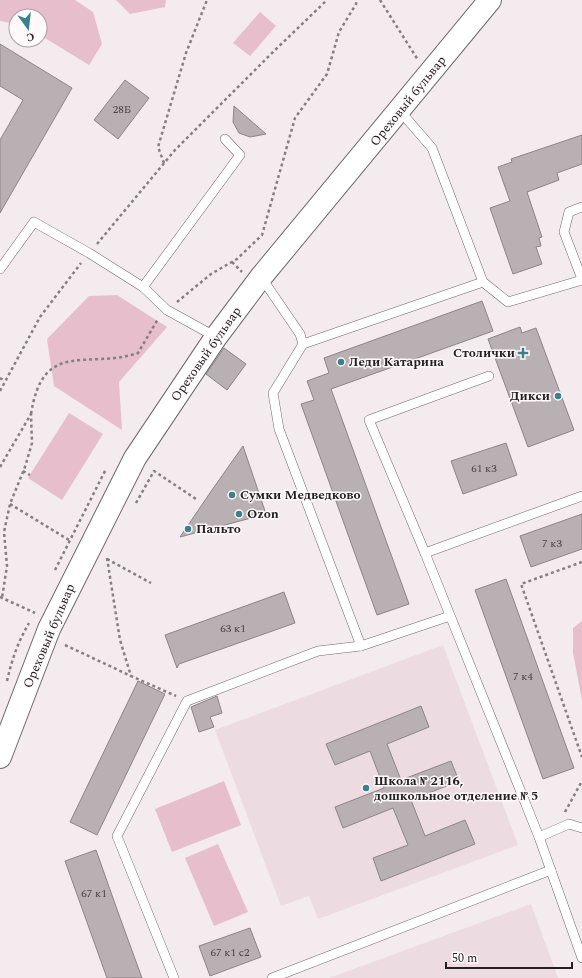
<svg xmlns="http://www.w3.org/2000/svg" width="582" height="978" font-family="Spectral,serif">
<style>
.built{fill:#ecdbe0}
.green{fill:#e7becc}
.building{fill:#b9b0b3;stroke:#8c8587}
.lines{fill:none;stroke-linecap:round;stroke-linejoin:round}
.lane-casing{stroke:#70686b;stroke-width:10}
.secondary-casing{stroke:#70686b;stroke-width:24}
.path{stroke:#857f81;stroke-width:2.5;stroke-dasharray:3 3;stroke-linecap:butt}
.lane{stroke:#fff;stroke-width:9}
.secondary{stroke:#fff;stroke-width:22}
.poi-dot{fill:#3a8189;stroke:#fff9fb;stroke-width:1.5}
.labels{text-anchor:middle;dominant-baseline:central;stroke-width:3;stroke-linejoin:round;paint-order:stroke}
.number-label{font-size:11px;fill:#484446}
.street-label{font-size:13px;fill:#232021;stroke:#fff9fb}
.poi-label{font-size:13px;font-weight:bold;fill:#232021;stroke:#fff9fb;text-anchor:start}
</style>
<rect width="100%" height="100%" fill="#f4ebee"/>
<g class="built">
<path d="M443,645L518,845L318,919L309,896L281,906L215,730Z"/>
<path d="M531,904L558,978H329Z"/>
</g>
<g class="green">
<path d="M0,0H75L93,12L102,44L89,65L40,35V16H16V24L0,21Z"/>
<path d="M116,0H166L165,7L130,14Z"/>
<path d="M260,12L276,26L250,56L233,43Z"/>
<path d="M117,295L167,327L119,382L122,430L54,386L47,339L89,296Z"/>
<path d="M69,413L103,434L62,500L28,478Z"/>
<path d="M582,621V700L573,653V628Z"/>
<path d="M224,781L241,825L172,852L155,809Z"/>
<path d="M218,844L248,912L214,926L185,858Z"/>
</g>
<g class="building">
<path d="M0,44L72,88L0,213V140L23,100L0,86Z"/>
<path d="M125,80L149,98L118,139L94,120Z"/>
<path d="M234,106L266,134L250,137L239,133L233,122Z"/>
<path d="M582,135V164L557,173L559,180L527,192L542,237L539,238L541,246L536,247L542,264L513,274L490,208L510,201L498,167L512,162L511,159Z"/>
<path d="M482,301L493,331L331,389L409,604L377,615L301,404L314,400L307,381L329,373L324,358Z"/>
<path d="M520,327L522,333L536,328L574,430L528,447L488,339Z"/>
<path d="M224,348L246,364L227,390L206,374Z"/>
<path d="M506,443L517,475L463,494L451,461Z"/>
<path d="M243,446L266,514L180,537L212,490Z"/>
<path d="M582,514V549L531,567L520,536Z"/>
<path d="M506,579L574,768L543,779L475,590Z"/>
<path d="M284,592L295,623L179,664L177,668L165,635Z"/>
<path d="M138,681L165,694L97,835L70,822Z"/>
<path d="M217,696L222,713L210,717L214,727L199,732L191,707Z"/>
<path d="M421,706L429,727L387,744L401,780L451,761L459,781L411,800L425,836L465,820L475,844L381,881L373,858L408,845L393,808L343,828L335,807L384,788L370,751L335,765L326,744Z"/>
<path d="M96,850L119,915L142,978H107L65,861Z"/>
<path d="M250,928L261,957L210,976L199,946Z"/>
</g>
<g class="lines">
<defs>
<g id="lane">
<path d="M400,111L432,148L483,282L508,302L582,280"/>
<path d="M0,269L34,222L89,253L143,287L167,310L216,337"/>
<path d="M261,277L300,334L303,344L273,393L279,429L361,646L450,616"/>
<path d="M582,279L564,232L569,212L582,207"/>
<path d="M143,287L240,155L225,139"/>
<path d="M303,344L483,282"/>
<path d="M582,496L425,553L539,837L582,958"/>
<path d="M425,553L369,420L489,376"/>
<path d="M539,837L569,824L582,828"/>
<path d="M174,978L117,836L187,701L318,651L361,646"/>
<path d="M272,978L551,870"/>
</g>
<path id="secondary" d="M0,757L49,629L135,458L216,337L261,277L490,0"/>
</defs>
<use href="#lane" class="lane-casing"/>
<use href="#secondary" class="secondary-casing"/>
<g class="path">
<path d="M380,0L418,60"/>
<path d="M164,163L158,147L186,53L207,0"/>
<path d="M97,244L175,150L272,53L327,0"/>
<path d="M232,262L242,272"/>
<path d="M177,302L211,274L237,259L262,235L295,118L327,74L339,32L356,4L357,0"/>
<path d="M0,378L5,381"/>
<path d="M0,391L40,317L81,263"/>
<path d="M31,414C43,338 87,370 138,353L158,319"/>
<path d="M0,467L31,414L32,443L25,467L10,504L4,532L7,566L2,598"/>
<path d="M23,471L30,475"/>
<path d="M136,503L154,471L196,499"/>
<path d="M10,504L69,540"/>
<path d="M107,558L120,640L131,676L176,696"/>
<path d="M107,559L151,583"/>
<path d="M582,562L521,584L582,757"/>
<path d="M55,570L106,469"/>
<path d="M0,597L35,613"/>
<path d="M65,645L131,676"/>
<path d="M7,681C12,659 18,642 29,623"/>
<path d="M565,812L582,781"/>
</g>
<use href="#lane" class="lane"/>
<use href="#secondary" class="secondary"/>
</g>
<g class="poi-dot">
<path d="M521 347h4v4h4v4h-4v4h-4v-4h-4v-4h4z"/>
<circle cx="341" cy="362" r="4"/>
<circle cx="558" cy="396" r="4"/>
<circle cx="232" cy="495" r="4"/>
<circle cx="239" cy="514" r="4"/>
<circle cx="188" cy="529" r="4"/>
<circle cx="366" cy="788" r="4"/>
</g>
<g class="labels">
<g class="number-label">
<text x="122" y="109">28Б</text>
<text x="484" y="468">61 к3</text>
<text x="552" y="543">7 к3</text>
<text x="233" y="628">63 к1</text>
<text x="523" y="676">7 к4</text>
<text x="94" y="893">67 к1</text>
<text x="230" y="952">67 к1 с2</text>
</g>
<g class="street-label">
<text transform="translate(408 101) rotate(-51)">Ореховый бульвар</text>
<text transform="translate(206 354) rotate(-55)">Ореховый бульвар</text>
<text transform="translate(49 636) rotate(-67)">Ореховый бульвар</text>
</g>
<g class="poi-label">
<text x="515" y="353" text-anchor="end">Столички</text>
<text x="349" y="362">Леди Катарина</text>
<text x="550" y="396" text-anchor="end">Дикси</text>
<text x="240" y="495">Сумки Медведково</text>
<text x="247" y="514">Ozon</text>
<text x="196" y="529">Пальто</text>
<text x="374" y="781">Школа № 2116,<tspan x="374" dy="15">дошкольное отделение № 5</tspan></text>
</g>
</g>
<g transform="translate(28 28) rotate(165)"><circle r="19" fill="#fff9fb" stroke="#a7a2a4"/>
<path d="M0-3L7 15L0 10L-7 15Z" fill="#3a8189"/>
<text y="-6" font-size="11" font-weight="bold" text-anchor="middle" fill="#232021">С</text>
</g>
<path d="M446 962v6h126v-6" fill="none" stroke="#232021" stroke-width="2"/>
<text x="452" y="962" font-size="12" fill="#232021" stroke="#fff9fb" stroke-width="3" paint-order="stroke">50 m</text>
</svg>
